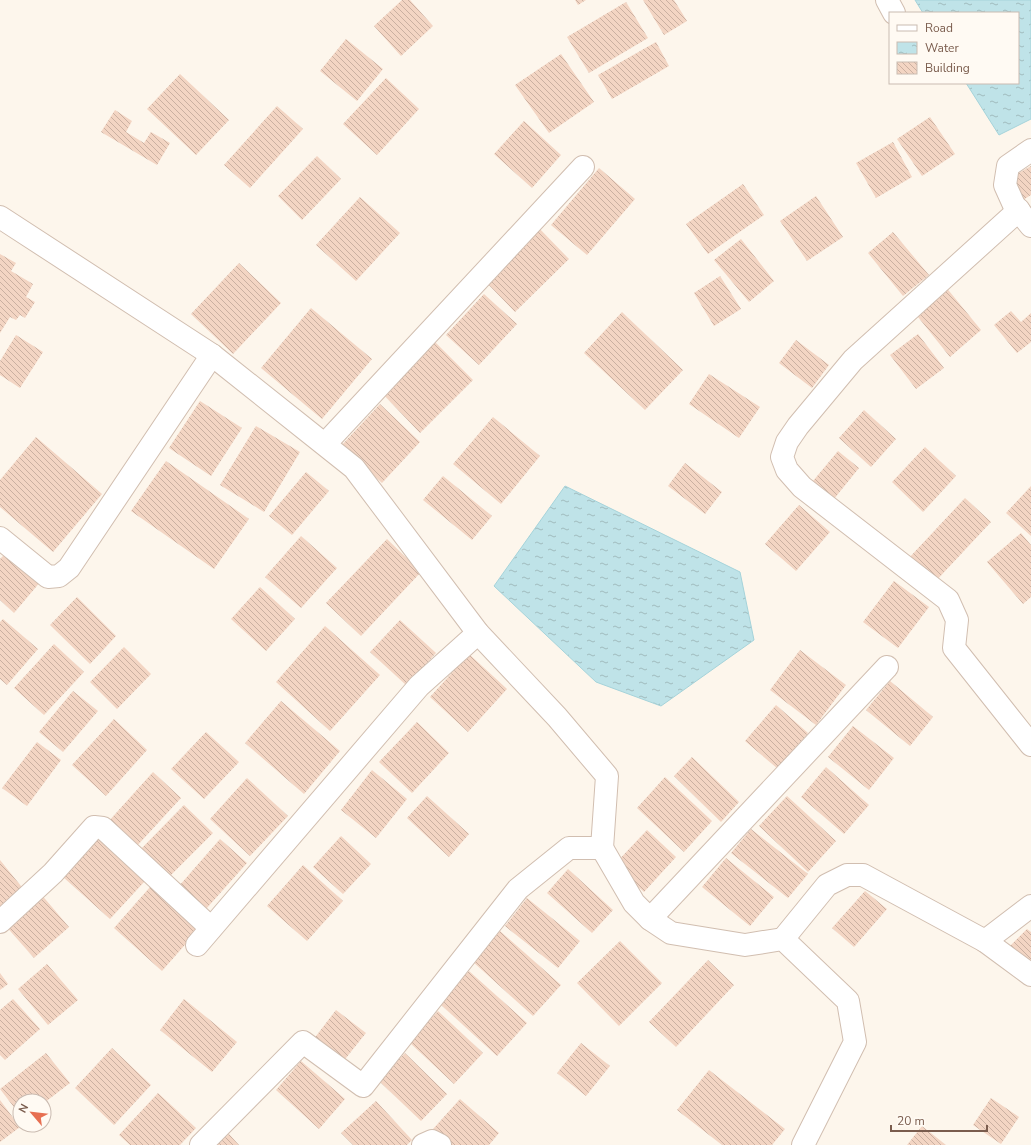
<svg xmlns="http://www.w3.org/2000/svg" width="1031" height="1145" font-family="'Nunito Sans',sans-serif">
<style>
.water{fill:url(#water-ripples);stroke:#a5d3da}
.building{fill:url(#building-back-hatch)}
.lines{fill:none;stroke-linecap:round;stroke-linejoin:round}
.street-casing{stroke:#d1beb0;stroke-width:24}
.street{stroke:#fff;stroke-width:22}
</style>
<defs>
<pattern id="water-ripples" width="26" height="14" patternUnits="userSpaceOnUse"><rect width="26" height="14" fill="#bfe3e8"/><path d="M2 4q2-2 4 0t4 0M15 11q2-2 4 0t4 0" fill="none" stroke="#a0bbbe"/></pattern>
<pattern id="building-back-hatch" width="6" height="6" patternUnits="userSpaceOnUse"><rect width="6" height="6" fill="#f3d5c3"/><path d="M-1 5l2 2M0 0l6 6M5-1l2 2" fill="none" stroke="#cab0a1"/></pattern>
</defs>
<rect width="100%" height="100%" fill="#fdf6ec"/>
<g class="water">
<path d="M915,0H1031V119L999,135L966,83H1018V13H923Z"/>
<path d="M565,486L740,572L754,640L661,706L596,682L494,586Z"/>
</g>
<g class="building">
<path d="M402,0H410L433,26L401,56L374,26Z"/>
<path d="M575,0H586L578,5Z"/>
<path d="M643,0H674L687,21L664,35Z"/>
<path d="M626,2L648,38L589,73L567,37Z"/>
<path d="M346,39L383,69L357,101L320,71Z"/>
<path d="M656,42L669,66L612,99L598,75Z"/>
<path d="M561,54L594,102L549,133L515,85Z"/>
<path d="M180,74L229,120L196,155L147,109Z"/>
<path d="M386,78L419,109L377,155L343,124Z"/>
<path d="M277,106L303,129L250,188L224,165Z"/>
<path d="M115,110L132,121L126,132L144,143L151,132L170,143L157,165L101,132Z"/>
<path d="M930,117L955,154L922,176L897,139Z"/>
<path d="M524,121L561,155L532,188L494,154Z"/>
<path d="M893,142L912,177L876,198L856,163Z"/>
<path d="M317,156L341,179L302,220L278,196Z"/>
<path d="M1031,166V195L1023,200L1010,178Z"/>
<path d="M599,168L635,199L587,255L551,225Z"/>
<path d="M743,184L764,215L708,254L686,224Z"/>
<path d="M816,196L843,237L807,261L780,221Z"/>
<path d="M360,197L400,233L356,281L316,245Z"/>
<path d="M536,225L569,259L515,312L482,278Z"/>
<path d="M893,232L929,275L903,296L868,253Z"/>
<path d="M741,239L774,281L749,302L714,260Z"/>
<path d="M0,254L16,263L11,271L33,284L26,297L35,302L25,318L20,315L16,320L10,317L0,333Z"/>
<path d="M239,263L281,303L233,354L191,314Z"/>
<path d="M720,276L741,309L714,326L694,293Z"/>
<path d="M945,286L981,330L950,357L914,312Z"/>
<path d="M484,294L517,324L479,365L446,335Z"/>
<path d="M311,308L372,359L322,419L261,368Z"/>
<path d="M1011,311L1021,322L1031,313V342L1017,353L994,325Z"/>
<path d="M622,312L683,370L645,410L584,353Z"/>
<path d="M918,334L944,368L916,389L890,355Z"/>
<path d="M16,335L43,352L20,388L0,375V361Z"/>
<path d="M433,340L473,380L420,433L381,392Z"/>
<path d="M796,340L829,365L812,388L779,363Z"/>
<path d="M709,374L760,407L739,438L689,404Z"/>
<path d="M200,401L242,428L211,476L169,448Z"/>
<path d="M380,404L420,442L382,483L341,446Z"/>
<path d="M864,410L896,439L871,467L839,438Z"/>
<path d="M493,417L540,456L501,504L453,464Z"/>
<path d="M256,426L300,452L264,512L220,485Z"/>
<path d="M36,437L102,494L53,552L0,507V480Z"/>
<path d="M925,447L956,476L923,512L892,482Z"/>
<path d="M838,451L859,468L834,499L813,481Z"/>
<path d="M166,461L249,519L214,569L131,511Z"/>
<path d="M685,463L722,492L705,514L668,486Z"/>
<path d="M306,472L329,491L292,535L269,516Z"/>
<path d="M443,476L492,516L472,540L423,500Z"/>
<path d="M1031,486V536L1006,513Z"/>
<path d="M965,498L991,522L934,583L908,559Z"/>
<path d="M799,505L830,532L796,571L765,544Z"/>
<path d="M1021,533L1031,545V597L1023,604L987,562Z"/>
<path d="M301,536L337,568L301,608L265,577Z"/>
<path d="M387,539L421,572L361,636L326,603Z"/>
<path d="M7,552L41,581L14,613L0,600V559Z"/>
<path d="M894,581L929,607L898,648L863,622Z"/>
<path d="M260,587L295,619L266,651L231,619Z"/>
<path d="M77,597L116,636L90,664L50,625Z"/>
<path d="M3,619L38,649L7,685L0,679V622Z"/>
<path d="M400,620L436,653L406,685L370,652Z"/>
<path d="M325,626L380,675L330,731L276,682Z"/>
<path d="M54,644L84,672L44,715L14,688Z"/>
<path d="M124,647L151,674L117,709L90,682Z"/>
<path d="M800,650L846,685L816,725L770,690Z"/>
<path d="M469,654L507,689L468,732L430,697Z"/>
<path d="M890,681L933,717L910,746L866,710Z"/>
<path d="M73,691L98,711L63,752L39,732Z"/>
<path d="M281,701L340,751L304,794L245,743Z"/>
<path d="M776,705L808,733L778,769L745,741Z"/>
<path d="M114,719L147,750L106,796L72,765Z"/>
<path d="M417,722L449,753L412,793L379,762Z"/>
<path d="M853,726L894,758L869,790L828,757Z"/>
<path d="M206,732L239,762L204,799L171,769Z"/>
<path d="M37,742L61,760L27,806L2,788Z"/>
<path d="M692,757L739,802L721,822L674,776Z"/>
<path d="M826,767L869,805L844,834L801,797Z"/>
<path d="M372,770L407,799L376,838L341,810Z"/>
<path d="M153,772L181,798L136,847L108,822Z"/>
<path d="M665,777L712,821L684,852L637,808Z"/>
<path d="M247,778L288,816L250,856L210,819Z"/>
<path d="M427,796L469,834L449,857L407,818Z"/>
<path d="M787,796L836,841L808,872L759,826Z"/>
<path d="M184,805L213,833L166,880L138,852Z"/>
<path d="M751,829L808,874L788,898L731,853Z"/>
<path d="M647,830L676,857L644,892L614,865Z"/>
<path d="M341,836L371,864L343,894L313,867Z"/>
<path d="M98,838L145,881L110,919L63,877Z"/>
<path d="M220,839L247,863L206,909L179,886Z"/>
<path d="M726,858L774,897L750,926L702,887Z"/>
<path d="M0,860L25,891L0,911Z"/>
<path d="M303,865L343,901L307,941L267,906Z"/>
<path d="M568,869L613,910L592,933L547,893Z"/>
<path d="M150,887L198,930L162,971L114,928Z"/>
<path d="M865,891L887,909L854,947L832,928Z"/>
<path d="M40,893L69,927L34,958L4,924Z"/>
<path d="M527,898L580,941L558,968L505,926Z"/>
<path d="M1027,929L1031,932V970L1008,948Z"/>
<path d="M500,931L561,985L533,1016L472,961Z"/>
<path d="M620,941L662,983L619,1026L577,983Z"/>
<path d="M708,960L734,985L676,1047L649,1022Z"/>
<path d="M47,964L78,1000L48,1025L18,989Z"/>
<path d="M469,971L527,1023L497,1056L439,1003Z"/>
<path d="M0,973L8,984L0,990Z"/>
<path d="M13,999L40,1029L5,1060L0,1055V1010Z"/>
<path d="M184,999L237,1042L212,1072L160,1030Z"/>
<path d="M336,1010L366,1033L342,1063L313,1040Z"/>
<path d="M438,1011L483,1053L454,1084L409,1042Z"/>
<path d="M581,1043L610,1066L586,1096L557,1073Z"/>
<path d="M112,1048L151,1085L114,1125L75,1088Z"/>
<path d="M46,1053L70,1083L44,1103V1101H20V1115L0,1089Z"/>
<path d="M405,1053L447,1094L421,1121L379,1081Z"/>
<path d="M301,1061L345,1099L319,1129L276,1090Z"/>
<path d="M709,1070L785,1129L772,1145H722L677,1110Z"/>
<path d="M158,1093L196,1128L180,1145H130L119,1135Z"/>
<path d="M991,1098L1019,1117L1001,1144L973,1125Z"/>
<path d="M460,1099L499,1133L489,1145H451L433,1129Z"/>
<path d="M0,1100L20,1127L0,1142Z"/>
<path d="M376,1101L412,1140L407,1145H353L341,1133Z"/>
<path d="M922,1126L946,1145H907Z"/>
<path d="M229,1134L239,1145H217Z"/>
</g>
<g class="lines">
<defs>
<g id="street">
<path d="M887,0L894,13"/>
<path d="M1031,150L1008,166L1005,185L1014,205L1031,226"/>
<path d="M1019,210L853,360L798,426L787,442L782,457L787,470L802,487L948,600L957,620L954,648L1031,745"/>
<path d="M0,217L212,355L354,468L478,633L557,717L607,776L602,848"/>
<path d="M325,444L583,167"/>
<path d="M0,538L48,577L59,576L69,568L212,355"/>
<path d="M650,919L887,667"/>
<path d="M0,922L53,873L94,827L103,828L211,928"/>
<path d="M783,939L827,885L847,875H863L985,941L1031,906"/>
<path d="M985,941L1031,975"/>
<path d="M197,945L419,686L478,633"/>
<path d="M201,1145L303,1042L363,1086L518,889L569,848H602L634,903L650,919L671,933L745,945L783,939L848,1001L855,1042L803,1145"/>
<path d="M423,1145L432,1141L440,1145"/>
</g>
</defs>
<use href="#street" class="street-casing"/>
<use href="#street" class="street"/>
</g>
<rect x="889" y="12" width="130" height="72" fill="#fffaf3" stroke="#cabbb1"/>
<rect x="897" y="25" width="20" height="6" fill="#ffffff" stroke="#cabbb1"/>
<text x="925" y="32" font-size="12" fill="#7a5c4d">Road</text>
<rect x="897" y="42" width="20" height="12" fill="url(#water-ripples)" stroke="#cabbb1"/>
<text x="925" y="52" font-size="12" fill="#7a5c4d">Water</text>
<rect x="897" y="62" width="20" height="12" fill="url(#building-back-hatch)" stroke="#cabbb1"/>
<text x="925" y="72" font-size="12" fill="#7a5c4d">Building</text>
<g transform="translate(32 1113) rotate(298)"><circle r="19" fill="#fffaf3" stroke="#cabbb1"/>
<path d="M0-3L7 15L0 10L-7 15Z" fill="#e76f51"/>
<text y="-6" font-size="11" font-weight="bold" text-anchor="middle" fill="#7a5c4d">N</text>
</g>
<path d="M891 1125v6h96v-6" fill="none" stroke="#7a5c4d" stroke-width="2"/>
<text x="897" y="1125" font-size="12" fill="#7a5c4d" stroke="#fffaf3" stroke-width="3" paint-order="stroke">20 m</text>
</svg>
